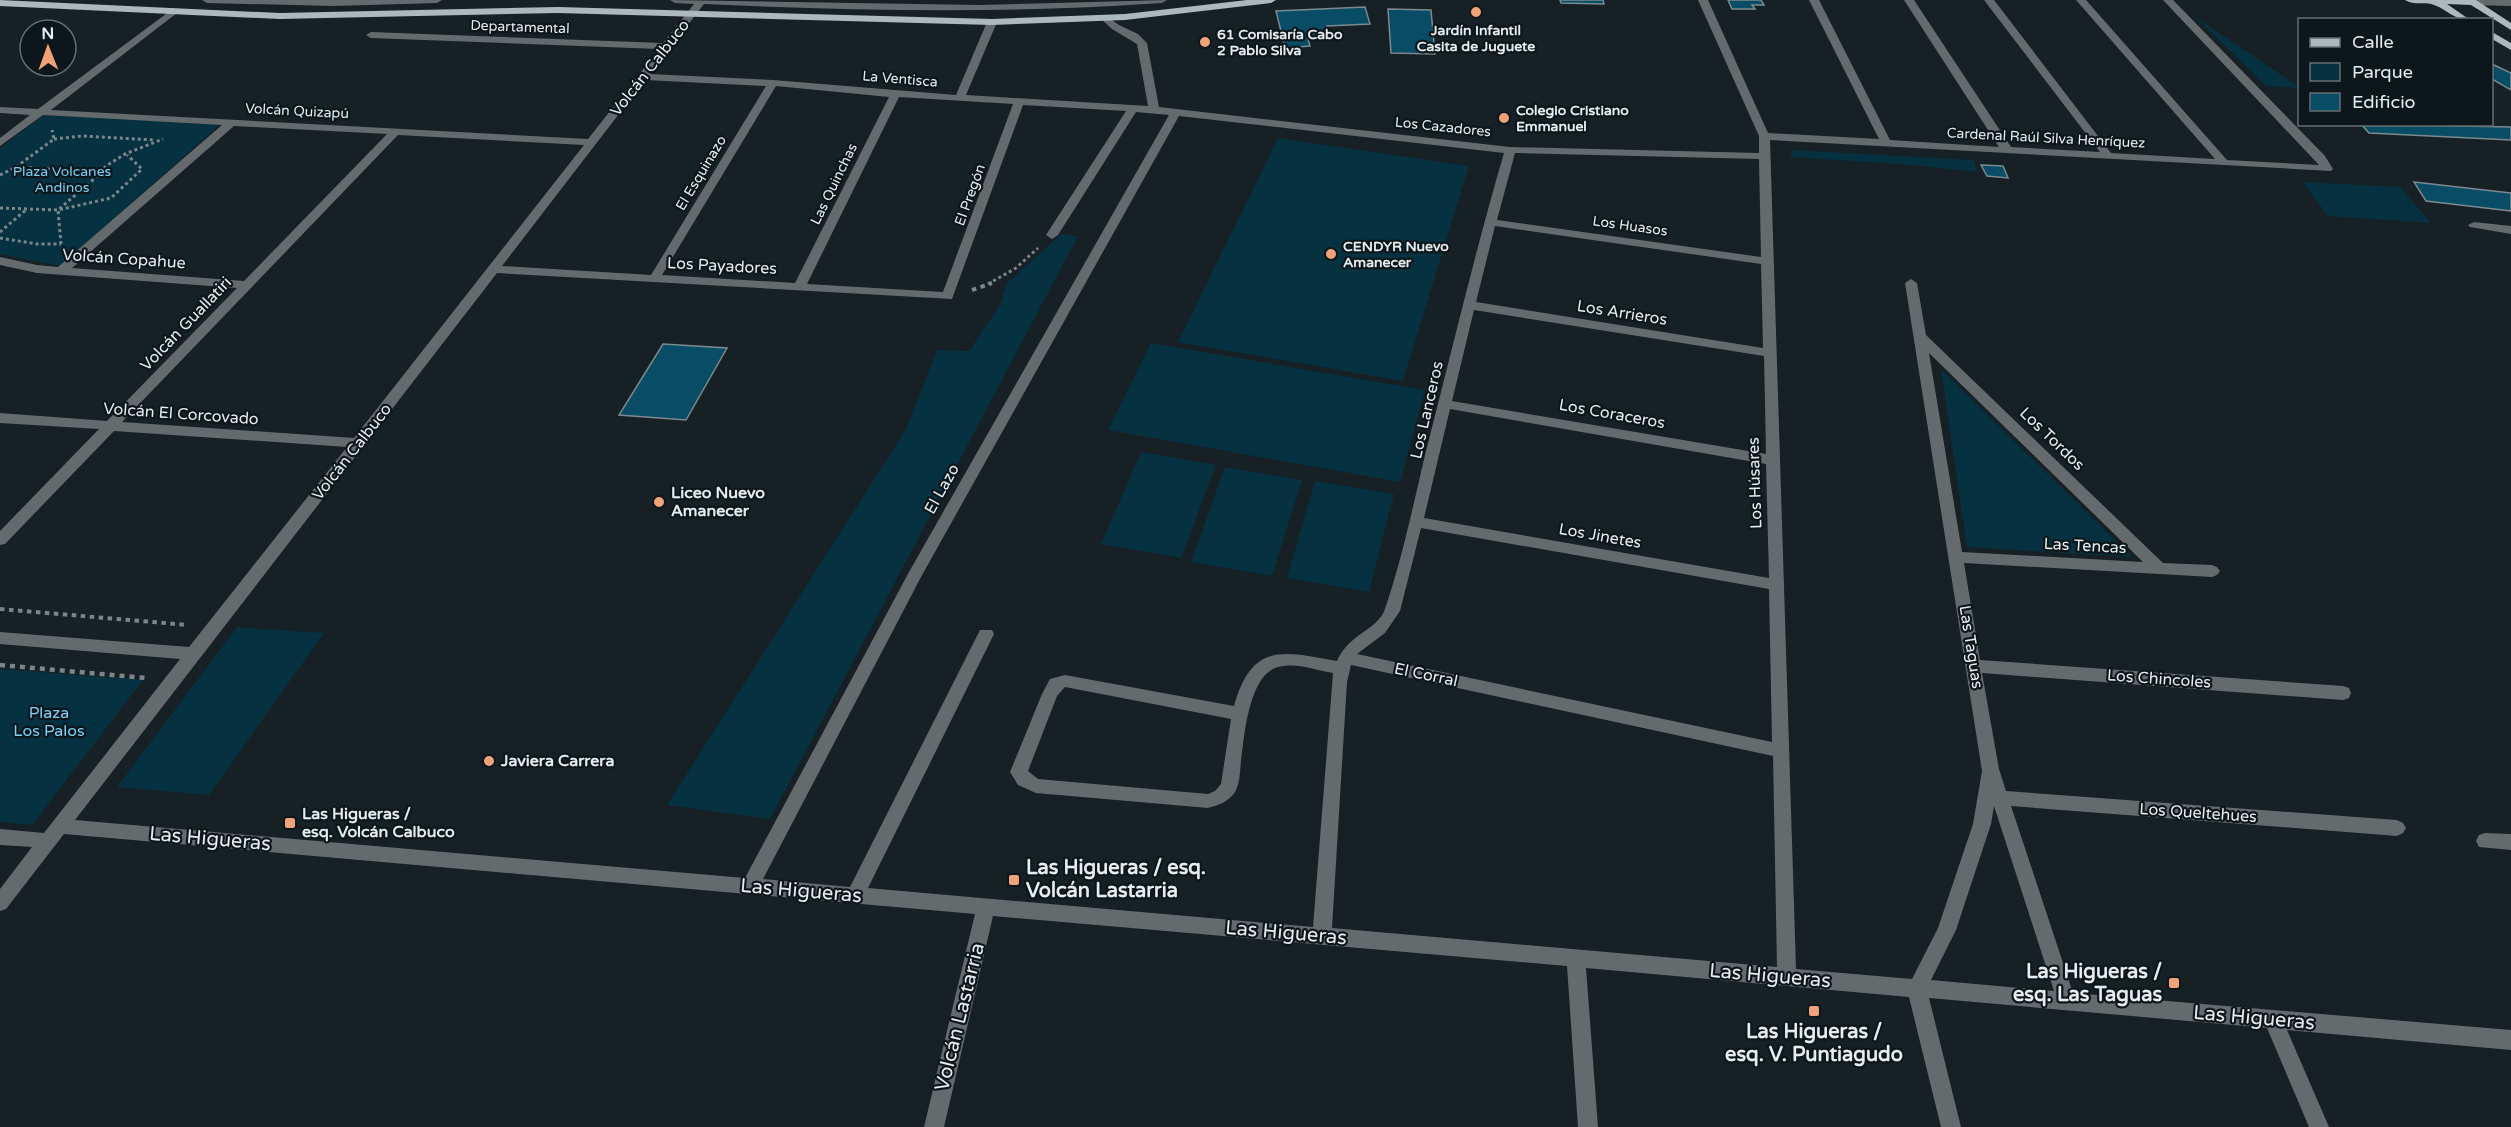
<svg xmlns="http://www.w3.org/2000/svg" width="2511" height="1127" font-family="'Varela Round',sans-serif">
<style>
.green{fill:#063141}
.building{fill:#084d65;stroke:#7c898f;stroke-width:1.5}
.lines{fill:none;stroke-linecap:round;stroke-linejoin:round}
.path-far2{stroke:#7c8589;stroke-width:3;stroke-dasharray:3 3;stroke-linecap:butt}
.path-far1{stroke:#7c8589;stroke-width:4;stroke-dasharray:4.5 4.5;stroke-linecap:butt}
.path{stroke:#7c8589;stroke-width:4.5;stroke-dasharray:5 5;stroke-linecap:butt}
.minor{fill:#656a6d;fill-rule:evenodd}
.major{fill:#adb8bd;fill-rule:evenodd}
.poi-dot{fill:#f0a279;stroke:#0d171b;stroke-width:2}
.labels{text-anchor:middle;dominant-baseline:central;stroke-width:4.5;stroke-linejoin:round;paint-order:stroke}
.far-street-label{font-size:14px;fill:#e6edf1;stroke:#0d171b}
.far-poi-label{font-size:14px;font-weight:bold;fill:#e6edf1;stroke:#0d171b;text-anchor:start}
.far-park-label{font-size:14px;fill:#7bd0f5;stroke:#0d171b}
.street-label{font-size:16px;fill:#e6edf1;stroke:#0d171b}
.poi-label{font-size:16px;font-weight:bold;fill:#e6edf1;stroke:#0d171b;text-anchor:start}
.park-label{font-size:16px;fill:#7bd0f5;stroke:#0d171b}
.near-street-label{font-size:20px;fill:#e6edf1;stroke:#0d171b}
.near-poi-label{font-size:20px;font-weight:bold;fill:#e6edf1;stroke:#0d171b;text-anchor:start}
</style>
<rect width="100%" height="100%" fill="#162025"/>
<g class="green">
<path d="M2194,16L2299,87V88L2266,86Z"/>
<path d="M44,115L219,125L61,266L0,254V148Z"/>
<path d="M1278,138L1469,166L1403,381L1178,342Z"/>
<path d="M1791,150L1974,160L1977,172L1912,165L1791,157Z"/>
<path d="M2303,182L2400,187L2431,223L2328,216Z"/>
<path d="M1061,234L1078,236L770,819L667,805L906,429L937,350L969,351L1000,305L1007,283Z"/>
<path d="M1151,343L1425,390L1400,482L1108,430Z"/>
<path d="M1941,369L2132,557L1967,547Z"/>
<path d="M1141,452L1216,465L1181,558L1101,544Z"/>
<path d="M1225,467L1302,480L1272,576L1191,562Z"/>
<path d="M1315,481L1394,494L1369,592L1287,578Z"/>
<path d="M237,627L324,633L209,795L117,787Z"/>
<path d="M0,669L143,680L32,825L0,822Z"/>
</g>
<g class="building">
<path d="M1560,0H1603L1604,4L1561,3Z"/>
<path d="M1728,0H1761L1764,5H1752L1755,9H1732Z"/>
<path d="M1365,7L1370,24L1327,26L1330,37L1308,39L1310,46L1285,48L1276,11Z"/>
<path d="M1388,9L1431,10L1435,54L1391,53Z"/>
<path d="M2492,64L2511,73V90L2492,79Z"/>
<path d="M2361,124L2511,127V140L2369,133Z"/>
<path d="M1981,165L2003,166L2008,178L1987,176Z"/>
<path d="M2414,182L2511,193V211L2426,201Z"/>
<path d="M663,344L727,348L686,420L619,415Z"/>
</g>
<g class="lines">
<g class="path-far2">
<path d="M54,139L82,136L155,140"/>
<path d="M17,167L96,172"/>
<path d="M0,175L16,167L54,139L52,130"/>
<path d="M0,208L58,210L111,198L142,169L127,155"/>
<path d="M0,232L27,209"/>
<path d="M0,238L37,244H61"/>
<path d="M61,244L58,210L94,179L106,166L125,154L163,139"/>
<path d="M988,284L1016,268L1038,248"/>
</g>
<g class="path-far1">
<path d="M972,290L992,283"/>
<path d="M0,609L188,625"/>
</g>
<path class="path" d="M0,665L146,678"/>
<g class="minor">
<path d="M202,0H442L437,3L333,6L207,3Z"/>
<path d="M670,0L979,5L1167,0L1162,3C1009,14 857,11 704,4L650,74L773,80L956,95L987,22L992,19L997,22L966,95L1148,106L1137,44L1112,29L1100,18L1105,15L1119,25L1138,34L1147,43L1159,107L1510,147L1759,153V136L1698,0H1708L1768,133L1879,139L1809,0H1819L1890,140L1999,147L1904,0H1914L2011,147L2100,152L1984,0H1994L2111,153L2215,159L2076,0H2086L2227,160L2319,165L2163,0H2173L2325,156L2333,169L2331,171L1770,140L1796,969L1912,979L1938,928L1973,824L1982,771L1905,283L1911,279L1917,283L1926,335L2163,563L2212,565L2217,567L2220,571L2217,575L2212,577L1964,563L1980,660L2343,686L2349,688L2351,693L2349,698L2343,700L1982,673L1999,769L2006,791L2397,820L2403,823L2406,828L2403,833L2397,836L2011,806L2073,993L2511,1030V1050L2287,1030L2329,1127H2309L2267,1028L1929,998L1961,1127H1941L1909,997L1586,968L1598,1127H1578L1567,966L993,916L944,1127H924L975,914L64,834L6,909L0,911V889L32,847L0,845V829L44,833L180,659L0,644V632L189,647L347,447L114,431L5,544L0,545V531L99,429L0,423V413L107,421L237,288L37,273L0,265V257L37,265L58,267L222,125L43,115L0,146V138L30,115L0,113V107L38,109L174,8L177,9V13L51,110L588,139L659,49L371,38L366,35L371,32L663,43L694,4L675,3ZM645,80L766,86L651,275L502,266ZM776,86L889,97L795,283L662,275ZM899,97L1013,104L943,292L807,284ZM1023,105L1126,111L1046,235L1052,239L1058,235L1136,112L1169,115L909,572L745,878L75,820L497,273L952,299ZM1179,116L1504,153C1475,252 1451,354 1425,455C1413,506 1402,559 1385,609C1377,631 1349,633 1337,661C1282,651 1252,642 1234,706L1065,675L1050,679L1042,694L1010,772L1018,785L1036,793L1208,808C1219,805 1228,802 1235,792C1240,784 1240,770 1241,761C1244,736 1249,674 1278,667C1295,662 1316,670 1333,673L1313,927L868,888L994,634L992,630H980L978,634L850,887L763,879L921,577ZM234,126L387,134L244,281L72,268ZM398,135L584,145L354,438L122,422ZM1515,153L1759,159L1761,257L1497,220ZM1495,226L1761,264L1763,348L1476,302ZM1474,310L1764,356L1766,454L1452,401ZM1929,353L2143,562L1962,552ZM1450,409L1766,464L1769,578L1424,518ZM1421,528L1769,589L1772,742L1357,654L1385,633L1400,611ZM1351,665L1773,756L1777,967L1332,928L1347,682ZM1065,687L1231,719L1221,784L1215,791L1208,794L1038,779L1028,771L1057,696ZM1994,806L2054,991L1931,980L1956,930L1991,824Z"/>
<path d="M2469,0H2511V6L2472,5L2469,4Z"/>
<path d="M2474,222L2511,226V234L2470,227L2468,225Z"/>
<path d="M2485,833L2511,834V850L2479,847L2476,841L2479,835Z"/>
</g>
<g class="major">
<path d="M0,0L280,13L558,7L992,19L1125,14L1247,0H1276L1271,3L1125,20L992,25L558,13L280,19L0,6Z"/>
<path d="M2405,0H2476L2511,23V30L2471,5L2447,4L2470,20C2454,20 2448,10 2434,5C2425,1 2414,6 2405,0Z"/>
<path d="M2492,32L2511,43V50L2492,39Z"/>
</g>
</g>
<g class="poi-dot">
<circle cx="1476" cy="12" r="6"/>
<circle cx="1205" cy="42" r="6"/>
<circle cx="1504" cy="118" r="6"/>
<circle cx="1331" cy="254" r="6"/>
<circle cx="659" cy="502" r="6"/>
<circle cx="489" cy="761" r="6"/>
<rect x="284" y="817" width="12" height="12" rx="3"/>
<rect x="1008" y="874" width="12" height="12" rx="3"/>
<rect x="2168" y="977" width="12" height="12" rx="3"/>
<rect x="1808" y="1005" width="12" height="12" rx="3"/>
</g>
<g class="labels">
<g class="far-street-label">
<text transform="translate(520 27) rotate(2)">Departamental</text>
<text transform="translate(900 79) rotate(5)">La Ventisca</text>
<text transform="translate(297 111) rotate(3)">Volcán Quizapú</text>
<text transform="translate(1443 127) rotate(6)">Los Cazadores</text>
<text transform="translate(2046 138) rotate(3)">Cardenal Raúl Silva Henríquez</text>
<text transform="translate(701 173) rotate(-59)">El Esquinazo</text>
<text transform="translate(834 184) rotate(-64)">Las Quinchas</text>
<text transform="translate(970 195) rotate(-70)">El Pregón</text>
<text transform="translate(1630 226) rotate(8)">Los Huasos</text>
</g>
<g class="far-poi-label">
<text x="1476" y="30" text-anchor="middle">Jardín Infantil<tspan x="1476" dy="16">Casita de Juguete</tspan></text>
<text x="1217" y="34">61 Comisaría Cabo<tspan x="1217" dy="16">2 Pablo Silva</tspan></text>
<text x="1516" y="110">Colegio Cristiano<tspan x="1516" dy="16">Emmanuel</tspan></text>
<text x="1343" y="246">CENDYR Nuevo<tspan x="1343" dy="16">Amanecer</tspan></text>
</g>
<g class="far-park-label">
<text x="62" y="171">Plaza Volcanes<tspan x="62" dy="16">Andinos</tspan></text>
</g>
<g class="street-label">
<text transform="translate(650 68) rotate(-52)">Volcán Calbuco</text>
<text transform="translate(124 259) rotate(4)">Volcán Copahue</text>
<text transform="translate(722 266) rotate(3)">Los Payadores</text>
<text transform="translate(1622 313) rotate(9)">Los Arrieros</text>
<text transform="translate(186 324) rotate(-46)">Volcán Guallatiri</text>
<text transform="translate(1427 410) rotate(-77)">Los Lanceros</text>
<text transform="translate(181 414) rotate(4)">Volcán El Corcovado</text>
<text transform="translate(1612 414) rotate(10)">Los Coraceros</text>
<text transform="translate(2052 439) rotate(44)">Los Tordos</text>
<text transform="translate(352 452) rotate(-52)">Volcán Calbuco</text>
<text transform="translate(1755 483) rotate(-92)">Los Húsares</text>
<text transform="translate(942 489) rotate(-61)">El Lazo</text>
<text transform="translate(1600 536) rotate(10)">Los Jinetes</text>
<text transform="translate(2085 546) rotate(3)">Las Tencas</text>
<text transform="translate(1971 647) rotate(81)">Las Taguas</text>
<text transform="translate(1426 675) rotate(12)">El Corral</text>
<text transform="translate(2159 679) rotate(4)">Los Chincoles</text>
<text transform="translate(2198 813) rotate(4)">Los Queltehues</text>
</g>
<g class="poi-label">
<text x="671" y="493">Liceo Nuevo<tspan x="671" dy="18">Amanecer</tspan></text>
<text x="501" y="761">Javiera Carrera</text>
<text x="302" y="814">Las Higueras /<tspan x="302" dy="18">esq. Volcán Calbuco</tspan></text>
</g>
<g class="park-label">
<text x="49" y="713">Plaza<tspan x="49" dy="18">Los Palos</tspan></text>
</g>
<g class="near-street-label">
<text transform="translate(210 839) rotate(5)">Las Higueras</text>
<text transform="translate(801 891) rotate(5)">Las Higueras</text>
<text transform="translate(1286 933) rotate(5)">Las Higueras</text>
<text transform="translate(1770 976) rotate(5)">Las Higueras</text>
<text transform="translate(960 1017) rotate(-76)">Volcán Lastarria</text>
<text transform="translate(2254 1018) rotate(5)">Las Higueras</text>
</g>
<g class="near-poi-label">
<text x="1026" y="868">Las Higueras / esq.<tspan x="1026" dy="23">Volcán Lastarria</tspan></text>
<text x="2162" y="972" text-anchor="end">Las Higueras /<tspan x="2162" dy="23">esq. Las Taguas</tspan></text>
<text x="1814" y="1032" text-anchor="middle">Las Higueras /<tspan x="1814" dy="23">esq. V. Puntiagudo</tspan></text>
</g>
</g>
<rect x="2298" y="18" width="195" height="108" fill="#0d171b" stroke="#646d71" stroke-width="1.5"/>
<rect x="2310" y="38" width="30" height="9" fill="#adb8bd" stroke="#646d71" stroke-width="1.5"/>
<text x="2352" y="48" font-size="18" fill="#e6edf1">Calle</text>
<rect x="2310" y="63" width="30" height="18" fill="#063141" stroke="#646d71" stroke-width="1.5"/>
<text x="2352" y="78" font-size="18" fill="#e6edf1">Parque</text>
<rect x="2310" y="93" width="30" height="18" fill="#084d65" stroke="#646d71" stroke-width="1.5"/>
<text x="2352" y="108" font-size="18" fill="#e6edf1">Edificio</text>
<g transform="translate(48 48) rotate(359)"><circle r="28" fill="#0d171b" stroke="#646d71" stroke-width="1.5"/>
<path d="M0-4.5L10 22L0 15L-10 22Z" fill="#f0a279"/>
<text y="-9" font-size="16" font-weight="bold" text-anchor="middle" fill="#e6edf1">N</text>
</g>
</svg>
